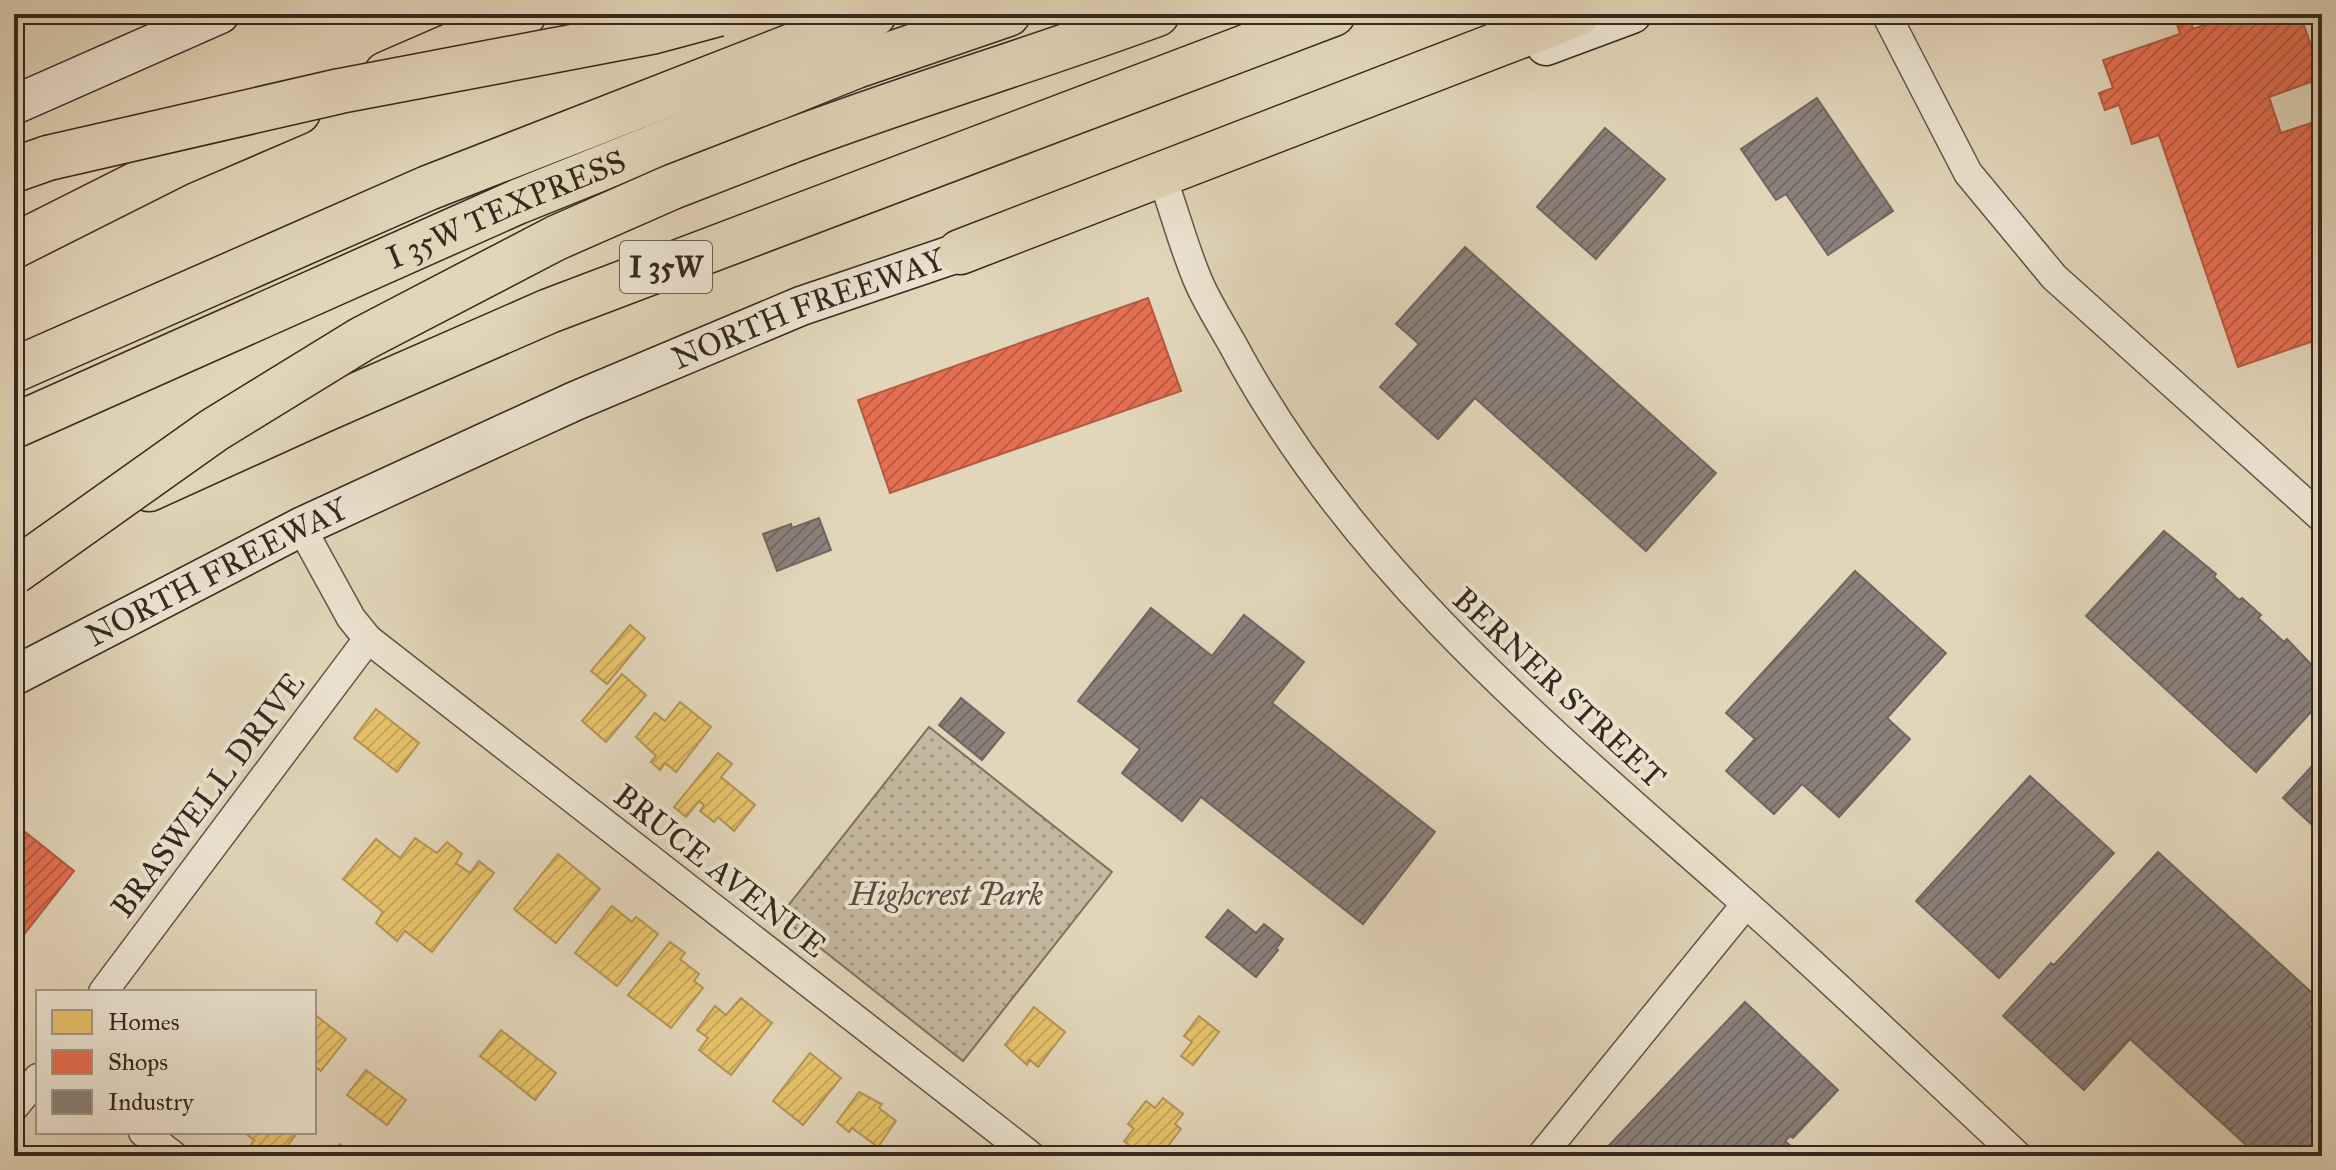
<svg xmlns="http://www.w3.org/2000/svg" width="2336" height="1170" font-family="'IM FELL Great Primer',serif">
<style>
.park{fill:url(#park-dots);stroke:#7e7060;stroke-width:2}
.homes{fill:url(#homes-hatch);stroke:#b49554;stroke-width:2}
.shops{fill:url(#shops-hatch);stroke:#b25a42;stroke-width:2}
.industry{fill:url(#industry-hatch);stroke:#716660;stroke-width:2}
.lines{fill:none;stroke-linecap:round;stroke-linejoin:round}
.minor-casing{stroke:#625446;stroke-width:31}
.secondary-casing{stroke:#37281f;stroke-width:41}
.motorway-casing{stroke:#37281f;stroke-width:47}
.minor{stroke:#ece4d2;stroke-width:28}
.secondary{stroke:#ece4d2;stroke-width:38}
.motorway{stroke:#e2d6ba;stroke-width:44}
.motorway-bridge-casing{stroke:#37281f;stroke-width:47;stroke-linecap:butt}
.motorway-bridge{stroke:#e2d6ba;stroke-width:44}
.labels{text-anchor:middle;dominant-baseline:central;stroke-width:8;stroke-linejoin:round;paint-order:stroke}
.shield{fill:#ece4d2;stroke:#6d6055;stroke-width:2}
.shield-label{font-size:30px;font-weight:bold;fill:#37281f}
.street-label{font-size:32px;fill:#37281f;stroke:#ece4d2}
.park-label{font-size:32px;font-style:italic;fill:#5a4c3f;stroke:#ece4d2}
</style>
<defs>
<pattern id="park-dots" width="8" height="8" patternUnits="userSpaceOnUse" patternTransform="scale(2)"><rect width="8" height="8" fill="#c5b8a0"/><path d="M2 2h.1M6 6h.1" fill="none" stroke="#a19682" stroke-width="1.8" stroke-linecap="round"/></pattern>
<pattern id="homes-hatch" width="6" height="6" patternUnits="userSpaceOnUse" patternTransform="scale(2)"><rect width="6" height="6" fill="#e9c46a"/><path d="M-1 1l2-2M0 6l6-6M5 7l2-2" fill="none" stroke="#c8a85b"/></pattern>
<pattern id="shops-hatch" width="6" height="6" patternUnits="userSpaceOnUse" patternTransform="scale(2)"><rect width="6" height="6" fill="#e76f51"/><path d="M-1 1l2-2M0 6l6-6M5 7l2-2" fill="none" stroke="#bc5b43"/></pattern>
<pattern id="industry-hatch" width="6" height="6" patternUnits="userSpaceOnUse" patternTransform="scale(2)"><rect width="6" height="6" fill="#8a817c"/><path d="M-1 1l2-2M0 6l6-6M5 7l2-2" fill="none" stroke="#726a65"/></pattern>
</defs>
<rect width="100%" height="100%" fill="#e2d6ba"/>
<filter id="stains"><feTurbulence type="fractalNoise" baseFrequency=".0025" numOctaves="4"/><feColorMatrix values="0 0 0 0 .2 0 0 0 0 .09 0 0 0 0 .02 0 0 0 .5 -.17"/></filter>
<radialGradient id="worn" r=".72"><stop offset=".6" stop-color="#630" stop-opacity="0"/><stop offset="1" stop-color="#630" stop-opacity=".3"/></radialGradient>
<path class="park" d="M929,727L1112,872L963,1061L780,916Z"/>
<g class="homes">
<path d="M630,625L645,638L607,684L591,671Z"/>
<path d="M622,674L646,695L606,742L582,721Z"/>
<path d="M680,702L711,727L676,772L665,763L660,770L651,762L656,756L636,737L655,713L665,721Z"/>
<path d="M376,709L419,743L397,772L354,738Z"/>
<path d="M718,753L732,764L721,777L755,805L734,831L718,817L714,822L700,811L704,805L699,801L686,817L674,807Z"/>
<path d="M415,838L437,853L447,842L462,854L456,863L470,873L479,861L494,873L432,952L405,931L397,941L376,923L383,912L343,879L376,839L400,858Z"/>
<path d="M558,854L600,889L556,943L514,909Z"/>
<path d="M612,906L632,922L636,917L658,934L617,986L575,953Z"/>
<path d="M670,942L685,953L680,959L699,974L694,981L703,988L671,1028L628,995Z"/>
<path d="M741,998L772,1023L731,1075L699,1050L708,1038L697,1030L715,1006L726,1015Z"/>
<path d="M1034,1007L1065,1032L1038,1067L1030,1060L1027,1065L1005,1045Z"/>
<path d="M314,1014L346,1039L321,1071L314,1066Z"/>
<path d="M1199,1016L1219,1032L1193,1065L1181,1056L1192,1042L1184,1036Z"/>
<path d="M501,1030L556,1073L535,1100L480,1056Z"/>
<path d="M810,1053L841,1078L803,1125L773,1101Z"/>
<path d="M366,1070L406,1100L387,1125L347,1095Z"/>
<path d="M859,1092L882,1104L879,1108L896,1121L878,1147L852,1128L849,1132L837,1122Z"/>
<path d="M1163,1098L1183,1114L1175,1124L1181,1129L1160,1156H1143L1124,1141L1134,1129L1128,1124L1146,1101L1155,1108Z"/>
<path d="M248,1132H298L279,1156L264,1147L260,1153L251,1145L254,1140L246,1134Z"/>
<path d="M340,1144L355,1156H319L324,1150L331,1156Z"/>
</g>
<g class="shops">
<path d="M2174,14H2189L2193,29L2237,14H2300L2322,78L2269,97L2281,133L2311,123L2322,155V338L2238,367L2159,135L2132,144L2119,105L2105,110L2099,93L2113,88L2103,60L2180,34Z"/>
<path d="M1148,298L1181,391L890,493L858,400Z"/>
<path d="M14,823L74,871L14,947Z"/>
</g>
<g class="industry">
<path d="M1817,98L1893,211L1828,255L1786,194L1776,200L1741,149Z"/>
<path d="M1605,128L1665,179L1596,259L1537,207Z"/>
<path d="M1465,247L1716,473L1646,551L1475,398L1438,439L1380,387L1419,344L1396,324Z"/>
<path d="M819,518L831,550L777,571L763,534L791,524L792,528Z"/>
<path d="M2164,531L2216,574L2214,577L2239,600L2242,598L2261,615L2258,618L2284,642L2287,639L2322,676V700L2256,772L2086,616Z"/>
<path d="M1855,571L1946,653L1887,718L1910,739L1839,817L1802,784L1774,814L1726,771L1755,739L1726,713Z"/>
<path d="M1151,608L1212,656L1244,615L1304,662L1272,703L1435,832L1363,924L1201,797L1182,821L1122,773L1140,749L1078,701Z"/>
<path d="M961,698L1004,733L982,760L939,725Z"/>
<path d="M2322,755V834L2283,798Z"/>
<path d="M2030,776L2114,853L1999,978L1916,901Z"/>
<path d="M2158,852L2322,1002V1009L2308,1024L2322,1037V1156H2258L2130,1039L2084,1090L2003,1016L2051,963L2054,965Z"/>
<path d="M1228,910L1256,933L1264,924L1283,939L1276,949L1278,950L1256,977L1206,937Z"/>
<path d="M1745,1002L1838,1090L1793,1138L1790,1136L1785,1141L1802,1156H1599Z"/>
</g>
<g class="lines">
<defs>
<g id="minor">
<path d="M1886,14L1968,173L2054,277L2322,518"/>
<path d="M1164,183C1176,216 1185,251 1199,283C1210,308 1227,333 1240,358C1358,572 1547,728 1728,888C1827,975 1922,1067 2018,1156"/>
<path d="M301,527L351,618L368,639L1031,1156"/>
<path d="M103,992L368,639"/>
<path d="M14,1107L38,1078"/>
<path d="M143,1132L174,1156"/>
<path d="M1541,1156L1746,904"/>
</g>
<g id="secondary">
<path d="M1546,46L1632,14"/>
<path d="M14,105L220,14"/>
<path id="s1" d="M14,676L301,527L575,401L801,306L990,242"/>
</g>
<g id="motorway">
<path d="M386,74L524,14"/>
<path d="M788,142C910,96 1035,59 1157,14"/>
<path d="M14,170L48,158"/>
<path d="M14,246L177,164L298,112"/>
<path d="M960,252L1577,14"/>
<path d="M14,370L428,188L874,14"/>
<path id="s2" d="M14,426L517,202L856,66L1008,14"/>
<path d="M149,489L323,410L549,311L1333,14"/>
</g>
</defs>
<use href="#minor" class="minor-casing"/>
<use href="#secondary" class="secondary-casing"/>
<use href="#motorway" class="motorway-casing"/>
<use href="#minor" class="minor"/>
<use href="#secondary" class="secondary"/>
<use href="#motorway" class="motorway"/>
<defs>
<g id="motorway-bridge">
<path d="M48,158L340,91L651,32L718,14"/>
<path d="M14,572L214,430L362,339L556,238L672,187L788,142"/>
</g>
</defs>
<use href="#motorway-bridge" class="motorway-bridge-casing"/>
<use href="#motorway-bridge" class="motorway-bridge"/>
</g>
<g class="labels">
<rect class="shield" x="620" y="241" width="92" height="52" rx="6"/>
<g class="shield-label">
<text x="666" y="267">I 35W</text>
</g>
<g class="street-label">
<text stroke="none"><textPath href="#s2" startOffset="538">I 35W TEXPRESS</textPath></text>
<text stroke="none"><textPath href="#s1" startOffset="876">NORTH FREEWAY</textPath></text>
<text stroke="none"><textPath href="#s1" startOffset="228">NORTH FREEWAY</textPath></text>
<text transform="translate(1559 688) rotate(43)">BERNER STREET</text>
<text transform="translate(208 795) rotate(-53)">BRASWELL DRIVE</text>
<text transform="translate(720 871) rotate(38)">BRUCE AVENUE</text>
</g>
<g class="park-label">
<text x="946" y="894">Highcrest Park</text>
</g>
</g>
<rect width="2336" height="1170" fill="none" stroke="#e2d6ba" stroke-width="48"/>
<rect x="16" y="16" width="2304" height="1138" fill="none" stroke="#37281f" stroke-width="4"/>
<rect x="24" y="24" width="2288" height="1122" fill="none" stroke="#37281f" stroke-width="2"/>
<rect x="36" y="990" width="280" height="144" fill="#ece4d2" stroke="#a4998a" stroke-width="2"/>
<rect x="52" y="1010" width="40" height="24" fill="#e9c46a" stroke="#a4998a" stroke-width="2"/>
<text x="108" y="1030" font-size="24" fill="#37281f">Homes</text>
<rect x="52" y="1050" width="40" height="24" fill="#e76f51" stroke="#a4998a" stroke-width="2"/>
<text x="108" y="1070" font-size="24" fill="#37281f">Shops</text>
<rect x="52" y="1090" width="40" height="24" fill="#8a817c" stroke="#a4998a" stroke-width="2"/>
<text x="108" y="1110" font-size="24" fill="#37281f">Industry</text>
<rect width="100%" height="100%" filter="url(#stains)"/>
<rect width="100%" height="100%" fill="url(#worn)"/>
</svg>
